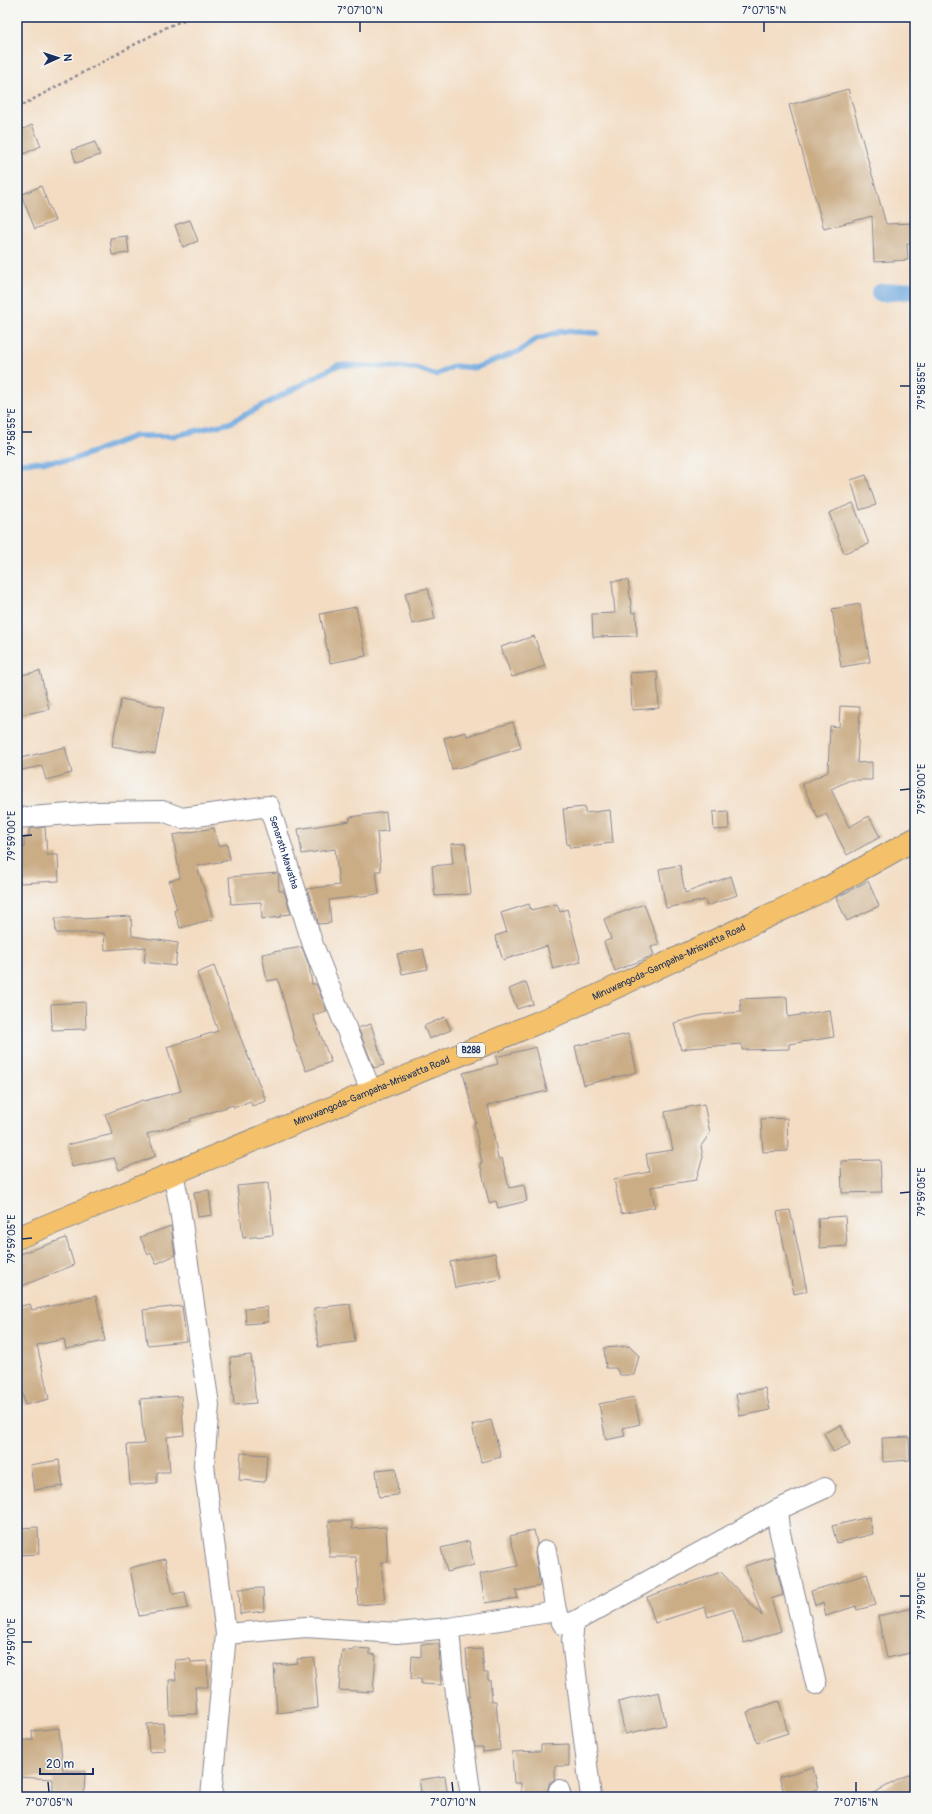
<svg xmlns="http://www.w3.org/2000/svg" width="932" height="1814" font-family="Pangolin,sans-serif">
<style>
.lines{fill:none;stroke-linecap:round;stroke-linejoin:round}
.stream{stroke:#70a8df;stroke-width:5.5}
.canal{stroke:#70a8df;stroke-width:18}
.building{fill:#caac85}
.minor-casing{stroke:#878690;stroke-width:22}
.primary-casing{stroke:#878690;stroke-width:24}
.path{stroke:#878690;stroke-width:2.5;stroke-dasharray:3 3;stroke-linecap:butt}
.minor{stroke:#fff;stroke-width:20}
.primary{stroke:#f4c16a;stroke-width:22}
.ticks{fill:none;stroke:#1b2f5e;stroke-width:1.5}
.labels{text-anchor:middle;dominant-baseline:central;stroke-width:3;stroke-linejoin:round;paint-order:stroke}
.shield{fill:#f6f6f2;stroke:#5d6b8a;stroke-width:1}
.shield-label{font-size:9px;font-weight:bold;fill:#1b2f5e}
.street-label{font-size:10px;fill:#1b2f5e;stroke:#f6f6f2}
.neatline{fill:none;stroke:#1b2f5e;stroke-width:1.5}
.ticks-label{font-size:10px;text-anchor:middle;fill:#1b2f5e}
</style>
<rect width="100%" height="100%" fill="#f6f6f2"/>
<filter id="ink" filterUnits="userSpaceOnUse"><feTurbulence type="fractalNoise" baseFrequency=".025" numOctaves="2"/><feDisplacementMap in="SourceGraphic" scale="8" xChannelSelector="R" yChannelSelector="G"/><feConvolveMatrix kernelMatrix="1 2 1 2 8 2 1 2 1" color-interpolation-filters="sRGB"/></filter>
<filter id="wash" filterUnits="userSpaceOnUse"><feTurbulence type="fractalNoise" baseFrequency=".012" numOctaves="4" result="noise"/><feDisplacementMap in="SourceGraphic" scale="16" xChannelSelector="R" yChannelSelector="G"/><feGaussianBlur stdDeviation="0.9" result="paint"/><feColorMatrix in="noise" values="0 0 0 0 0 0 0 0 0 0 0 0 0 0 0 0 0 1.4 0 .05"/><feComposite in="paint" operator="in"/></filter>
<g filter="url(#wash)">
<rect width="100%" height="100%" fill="#f3dcc2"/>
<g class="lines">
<path class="stream" d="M17,463L72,460L135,436H173L230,423L338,365L416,368L436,375L454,366L475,368L520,351L536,339L563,331L597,333"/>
<path class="canal" d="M880,293L915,290"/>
</g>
<g id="blocks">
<g class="building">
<path d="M848,89L886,224L915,223V244H907L908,260L874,262L872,216L824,229L789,105Z"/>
<path d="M32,125L41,146L17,157V132Z"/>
<path d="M95,142L100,155L76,163L72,150Z"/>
<path d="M41,186L55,221L35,229L21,195Z"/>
<path d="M190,220L198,241L183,247L175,225Z"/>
<path d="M127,236L129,253L112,255L110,238Z"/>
<path d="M866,475L876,505L860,510L851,480Z"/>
<path d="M853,503L869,544L844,553L829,513Z"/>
<path d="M628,580L632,613L636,612L637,636L593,637L592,614L615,613L612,581Z"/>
<path d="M428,588L435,619L412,624L405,593Z"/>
<path d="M860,604L870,662L841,667L832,609Z"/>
<path d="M356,607L366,656L330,663L320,614Z"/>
<path d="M534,636L545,666L512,677L501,647Z"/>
<path d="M40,671L49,709L17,716V676Z"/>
<path d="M657,671L659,708L632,710L630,673Z"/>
<path d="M121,699L164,707L155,754L112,746Z"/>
<path d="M840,706L860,707L857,763L872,762V780H850L831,789L849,827L869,816L880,837L847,855L826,814L818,818L802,784L828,772L830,726L839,727Z"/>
<path d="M513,722L521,748L479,761L474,764L452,769L444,738L466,732L467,736Z"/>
<path d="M65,747L72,773L46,780L42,766L17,771V759Z"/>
<path d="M585,807V813L610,810L613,843L570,848L569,844L567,845L563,809Z"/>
<path d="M728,811L729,829L714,830L713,812Z"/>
<path d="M386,812L388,831L377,832L381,871H376L379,894L329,900L331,923L318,924L316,912H315L307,889L339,885L335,849L302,854L298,829L350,821V817Z"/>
<path d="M45,827L47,855H58L59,881L20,883L18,848H24V837H29V829Z"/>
<path d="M214,828L218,846L227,844L230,860L197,866L213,919L180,928L174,910L177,909L169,881L180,878L173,835Z"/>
<path d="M465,843L471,894L435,896L432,866L453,864L451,844Z"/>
<path d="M680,865L685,893L731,876L737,895L707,906L705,900L666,908L659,869Z"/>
<path d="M278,873L279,891H284L291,914L281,915V917L262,919L261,902L231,904L229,877Z"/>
<path d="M868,881L879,906L847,921L836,898Z"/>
<path d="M529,904L531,910L557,904L560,912L567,909L581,962L553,969L547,946L503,960L495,936L507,932L501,913Z"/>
<path d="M644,904L659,944L651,947L654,955L615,971L604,942L611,939L604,919Z"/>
<path d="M131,916L132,936L178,943L175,966L144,962L146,947L105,950L104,933H56L55,918H82V919Z"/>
<path d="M302,947L309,966L312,984H316L327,1011L313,1015L331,1062L306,1071L295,1043L278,979L267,981L262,954Z"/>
<path d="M423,949L428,969L402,974L397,954Z"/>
<path d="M214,966L228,1004H227L266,1101L252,1106L250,1101L234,1108L233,1105L190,1119L191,1121L147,1134L156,1156L119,1170L114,1158L72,1167L67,1145L113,1134L105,1114L143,1100L144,1101L181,1091L167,1047L218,1031L197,973Z"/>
<path d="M526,982L533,1004L517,1009L509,989Z"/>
<path d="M787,997L788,1017L830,1010L834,1037L789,1044V1049L742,1050V1044L689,1048L681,1050L674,1023L703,1015L741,1012L740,999Z"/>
<path d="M85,1002L86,1029L52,1030L51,1004Z"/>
<path d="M445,1017L451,1030L429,1039L424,1026Z"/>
<path d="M371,1024L384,1065L374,1068L358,1028Z"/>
<path d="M628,1034L637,1072L584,1085L575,1046Z"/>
<path d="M536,1047L547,1091L488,1105L498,1159L502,1158L509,1188L524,1185L527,1201L498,1208L496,1201L489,1203L480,1163H482L474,1123H476L463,1073L498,1064L496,1057Z"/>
<path d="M704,1104L710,1133L701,1146L703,1157L696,1180L651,1187L655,1207L621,1214L614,1179L649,1172L646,1154L673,1150L665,1112Z"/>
<path d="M787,1118L788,1151L763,1152L761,1119Z"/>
<path d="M880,1160L882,1192L842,1193L841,1161Z"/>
<path d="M268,1183L273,1235L243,1238L237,1186Z"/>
<path d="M209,1190L212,1215L198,1217L194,1192Z"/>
<path d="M790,1210L807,1291L794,1294L777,1212Z"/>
<path d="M845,1216L847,1246L820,1248L818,1218Z"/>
<path d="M171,1226L175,1255L156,1264L151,1253L148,1255L140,1237Z"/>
<path d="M66,1238L74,1265L17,1288V1255Z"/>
<path d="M495,1253L501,1279L455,1288L450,1262Z"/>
<path d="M96,1296L105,1341L66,1349L64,1339L37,1345L49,1399L25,1405L19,1378L17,1379V1307L30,1304L32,1310Z"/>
<path d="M350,1304L355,1342L318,1347L314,1308Z"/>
<path d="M182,1306L186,1341L147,1345L143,1310Z"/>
<path d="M267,1307L268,1322L246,1324L245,1309Z"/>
<path d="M629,1346L639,1356L634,1375H620L616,1368H606L604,1348Z"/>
<path d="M251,1355L256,1403L234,1405L230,1357Z"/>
<path d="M765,1388L770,1410L740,1416L736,1394Z"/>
<path d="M181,1396L184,1435L167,1437L170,1472H157V1483L130,1485L127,1445L144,1444L140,1399Z"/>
<path d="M634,1397L640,1424L623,1428L625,1436L606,1440L599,1404Z"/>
<path d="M491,1420L501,1457L481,1462L472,1425Z"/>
<path d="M841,1425L850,1444L833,1452L824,1433Z"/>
<path d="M909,1437L910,1460L883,1462L882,1438Z"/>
<path d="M241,1453L267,1455L265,1482L239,1480Z"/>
<path d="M59,1460L63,1486L34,1490L30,1465Z"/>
<path d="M396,1468L398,1495L379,1497L376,1470Z"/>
<path d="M869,1517L873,1534L837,1543L832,1526Z"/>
<path d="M329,1521H352V1529L386,1527L388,1562H381L385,1603L358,1605L357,1589H359L356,1557H329Z"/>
<path d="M38,1527L39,1554L17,1555V1528Z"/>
<path d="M534,1530L537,1544L535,1553L540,1586L516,1591L518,1598L485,1603L480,1574L518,1566L510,1536Z"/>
<path d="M469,1541L474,1565L447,1572L441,1548Z"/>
<path d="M774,1557L783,1595L771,1599L781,1631L744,1643L733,1609L708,1617L705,1607L655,1623L647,1597L721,1572L762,1616L745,1566Z"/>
<path d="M165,1559L173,1594L185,1592L188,1608L139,1616L130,1568Z"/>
<path d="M867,1574L876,1605L857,1610L856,1606L826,1616L823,1603L815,1605L811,1591Z"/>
<path d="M263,1588L264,1611L240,1614L239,1589Z"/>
<path d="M913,1608L915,1619V1652L887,1658L878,1616Z"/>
<path d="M421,1644H439L441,1685L421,1684V1679H411L412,1656L421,1657Z"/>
<path d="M353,1648L370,1649V1654L376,1655L373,1692L339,1690L342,1650L353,1651Z"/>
<path d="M482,1649L484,1673H488V1680H490L492,1701H496L500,1750L483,1752V1747H475L468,1697H470L466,1650Z"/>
<path d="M314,1658L318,1708L277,1713L274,1665L298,1663L297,1659Z"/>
<path d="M190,1659L191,1662L207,1661L208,1687H195L197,1714L170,1715L169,1680H176L175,1660Z"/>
<path d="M659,1692L666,1725L625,1734L618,1702Z"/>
<path d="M779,1701L788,1733L757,1743L747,1712Z"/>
<path d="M163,1723L165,1751L149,1752L147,1724Z"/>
<path d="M59,1728L63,1771H85L84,1797H53V1779L17,1777V1740H33L32,1731Z"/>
<path d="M569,1744V1766H555V1779L550,1782L548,1788L549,1797H521V1783H514L512,1752L541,1751V1745Z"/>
<path d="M813,1767L818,1789L793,1797H786L779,1777Z"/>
<path d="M915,1771V1797H866Z"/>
<path d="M445,1776L448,1797H422L419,1780Z"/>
</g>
</g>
</g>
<g filter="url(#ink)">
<use href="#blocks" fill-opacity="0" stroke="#878690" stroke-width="1"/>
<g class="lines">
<defs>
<g id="minor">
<path id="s1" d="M17,818L97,812L163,811L182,818L269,806L313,945L371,1091"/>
<path d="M173,1173L179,1203L209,1405L204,1465L226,1634L211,1797"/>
<path d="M777,1510L779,1529L816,1684"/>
<path d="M546,1551L556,1611L563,1624L574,1622L777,1510L825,1488"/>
<path d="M574,1622L572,1641L591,1797"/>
<path d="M449,1628L452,1665L471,1797"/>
<path d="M226,1634L306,1627L397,1633L449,1628L556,1611"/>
<path d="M559,1790L561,1797"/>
</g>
<g id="primary">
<path id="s2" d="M17,1238L556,1015L826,889L915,839"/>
</g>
</defs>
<use href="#minor" class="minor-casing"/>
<use href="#primary" class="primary-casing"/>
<path class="path" d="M17,108L167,27L191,17"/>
<use href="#minor" class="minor"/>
<use href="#primary" class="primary"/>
</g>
</g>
<path class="ticks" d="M360,22V32M764,22V32M900,386H910M22,432H32M900,790L910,789M22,836L32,835M900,1193L910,1192M22,1239L32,1238M900,1596H910M22,1642H32M48,1782L49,1792M452,1782L453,1792M856,1782V1792"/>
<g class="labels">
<rect class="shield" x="457" y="1043" width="28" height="14" rx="3"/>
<g class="shield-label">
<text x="471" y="1050">B288</text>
</g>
<g class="street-label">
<text stroke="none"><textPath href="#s1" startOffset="303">Senarath Mawatha</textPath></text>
<text stroke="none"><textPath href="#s2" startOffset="708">Minuwangoda-Gampaha-Mriswatta Road</textPath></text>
<text stroke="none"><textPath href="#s2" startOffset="384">Minuwangoda-Gampaha-Mriswatta Road</textPath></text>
</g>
</g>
<rect width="932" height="1814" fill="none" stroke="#f6f6f2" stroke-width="44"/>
<g transform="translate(58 58) rotate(87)" stroke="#f6f6f2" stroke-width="3" paint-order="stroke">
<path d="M0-3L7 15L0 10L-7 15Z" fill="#1b2f5e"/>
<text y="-6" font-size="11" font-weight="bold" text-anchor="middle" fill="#1b2f5e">N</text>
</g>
<path d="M40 1768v6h53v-6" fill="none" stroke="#1b2f5e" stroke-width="2"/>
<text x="46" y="1768" font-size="12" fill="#1b2f5e" stroke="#f6f6f2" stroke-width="3" paint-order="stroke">20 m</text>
<rect x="22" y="22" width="888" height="1770" class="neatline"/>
<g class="ticks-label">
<text x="360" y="14">7°07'10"N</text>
<text x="764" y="14">7°07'15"N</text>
<text transform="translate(921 386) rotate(-90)" y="4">79°58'55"E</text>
<text transform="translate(11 432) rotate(-90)" y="4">79°58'55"E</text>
<text transform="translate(921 789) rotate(-90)" y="4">79°59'00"E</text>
<text transform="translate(11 836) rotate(-90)" y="4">79°59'00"E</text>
<text transform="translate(921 1192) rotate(-90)" y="4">79°59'05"E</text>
<text transform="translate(11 1239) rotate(-90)" y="4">79°59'05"E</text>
<text transform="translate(921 1596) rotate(-90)" y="4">79°59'10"E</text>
<text transform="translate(11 1642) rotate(-90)" y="4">79°59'10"E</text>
<text x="49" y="1806">7°07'05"N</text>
<text x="453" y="1806">7°07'10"N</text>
<text x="856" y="1806">7°07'15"N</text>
</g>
</svg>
